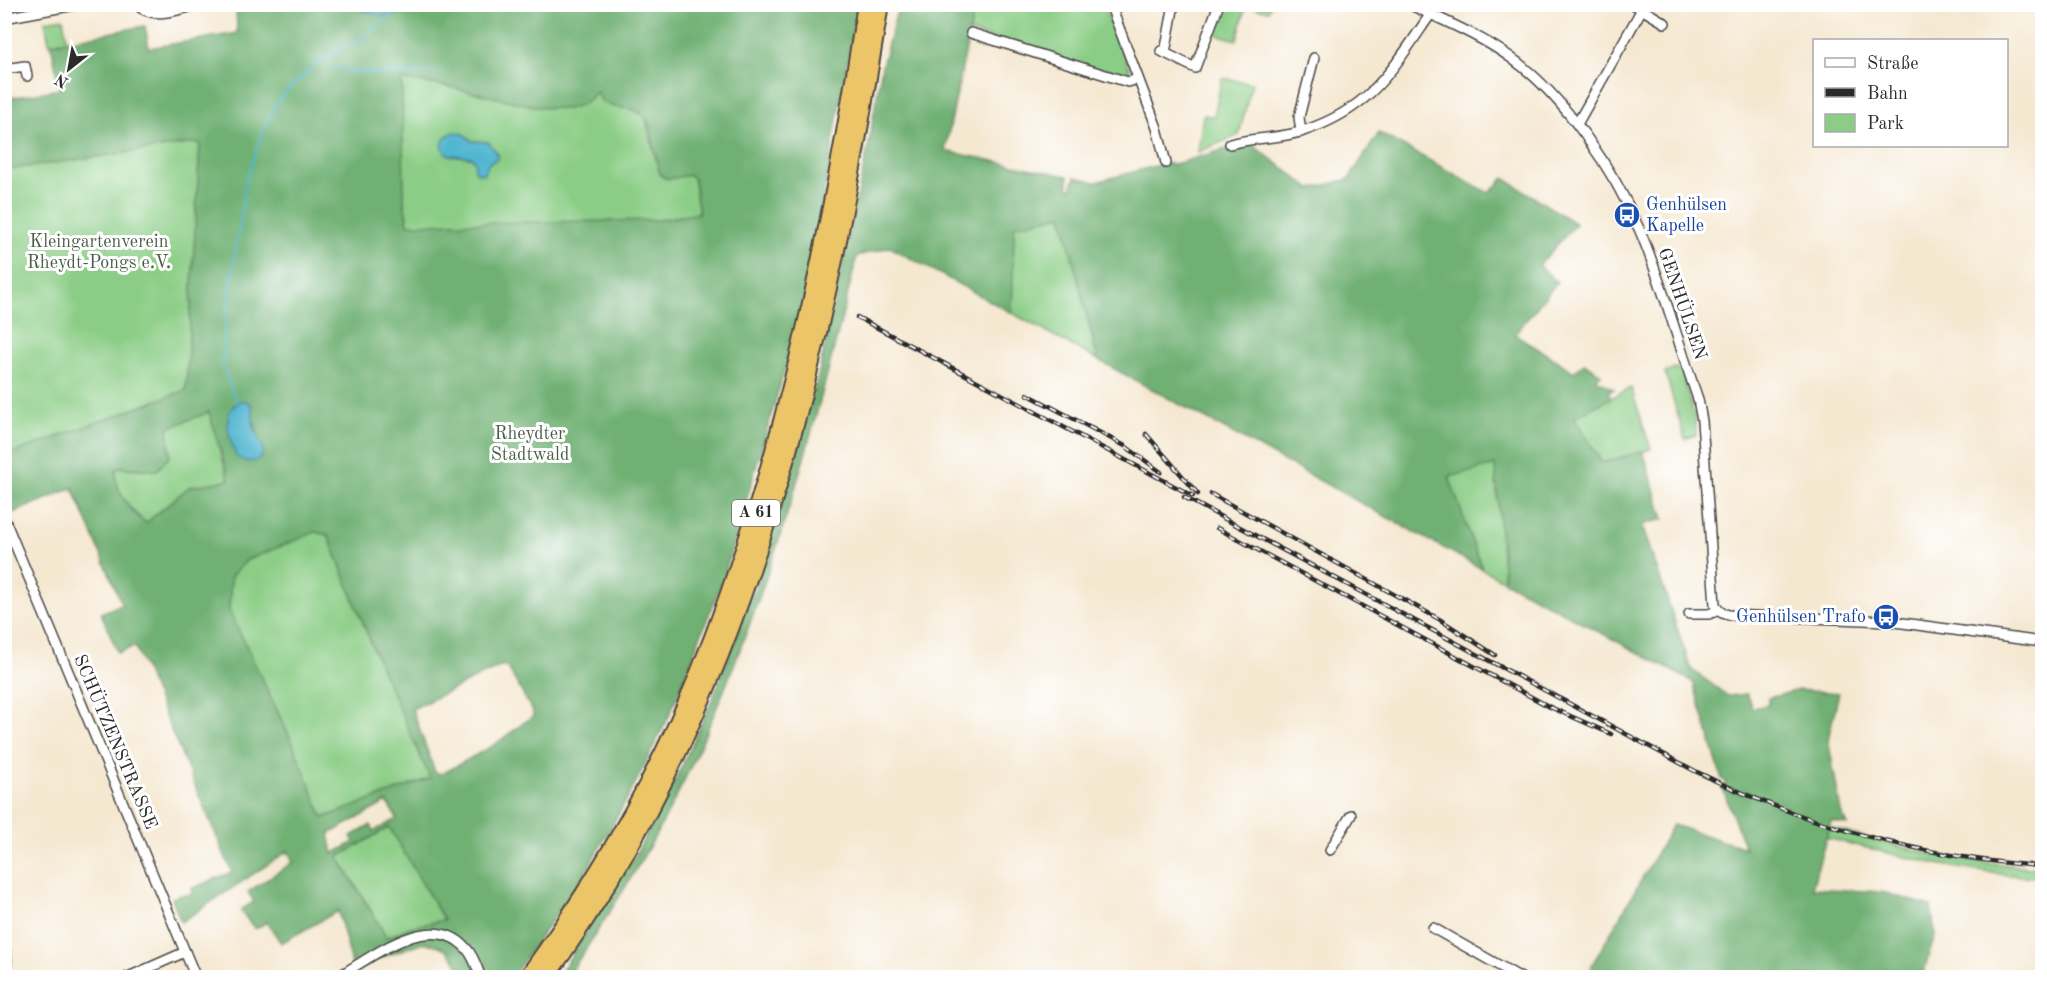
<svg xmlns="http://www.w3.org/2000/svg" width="2047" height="982" font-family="'Old Standard TT',serif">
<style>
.green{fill:#8bcd86;stroke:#5b7c58;stroke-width:1.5;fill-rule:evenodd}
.forest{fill:#70b073;stroke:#4e6e4f;stroke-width:1.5;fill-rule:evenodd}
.water{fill:#51b6d0;stroke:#3e707e;stroke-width:1.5}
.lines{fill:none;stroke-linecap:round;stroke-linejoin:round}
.stream{stroke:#51b6d0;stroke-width:2}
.street-casing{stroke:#494744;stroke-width:12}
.highway-casing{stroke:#494744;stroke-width:20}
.street{stroke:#fff;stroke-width:9}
.highway{stroke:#edc569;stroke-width:16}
.rail-casing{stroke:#2b2b2b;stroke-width:4.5}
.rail{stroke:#fff;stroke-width:2;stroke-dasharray:7;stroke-linecap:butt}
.labels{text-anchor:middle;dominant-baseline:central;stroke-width:6;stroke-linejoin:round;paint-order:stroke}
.shield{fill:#fff;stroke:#6b6b6b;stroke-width:1.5}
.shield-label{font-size:16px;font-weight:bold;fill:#2b2b2b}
.transit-label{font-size:18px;fill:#164399;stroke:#fff;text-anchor:start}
.park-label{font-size:18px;fill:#485c46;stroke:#fff}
.street-label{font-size:18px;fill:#2b2b2b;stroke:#fff}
</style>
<rect width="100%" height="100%" fill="#fff"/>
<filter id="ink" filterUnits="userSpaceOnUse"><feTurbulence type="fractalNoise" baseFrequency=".0167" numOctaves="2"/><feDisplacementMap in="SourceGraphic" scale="12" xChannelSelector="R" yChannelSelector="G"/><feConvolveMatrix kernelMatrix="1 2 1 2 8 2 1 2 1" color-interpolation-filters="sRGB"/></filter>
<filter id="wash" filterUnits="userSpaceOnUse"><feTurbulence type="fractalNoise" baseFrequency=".008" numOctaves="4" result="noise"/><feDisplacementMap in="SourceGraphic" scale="24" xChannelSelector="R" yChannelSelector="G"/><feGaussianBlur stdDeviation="1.35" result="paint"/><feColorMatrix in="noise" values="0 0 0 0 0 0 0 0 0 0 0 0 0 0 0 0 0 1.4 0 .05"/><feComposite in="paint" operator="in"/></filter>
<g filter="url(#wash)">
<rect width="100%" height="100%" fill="#f5e8d1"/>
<g class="green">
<path d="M975,5H1103L1132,75L1126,79L969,32Z"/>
<path d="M1221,5H1271L1268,11L1246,6L1237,40L1211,33Z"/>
<path d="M63,18L67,40L49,43L45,21Z"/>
<path d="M1222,78L1252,83L1239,135L1198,152L1203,115L1214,116Z"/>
<path d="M401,80L441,85L538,107L567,109L583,104L597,92L612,107L633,108L645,117L660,175L664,178L690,175L693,178L699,213L658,220L593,222L408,224L404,201ZM465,135L472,141L488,142L497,159L489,163L484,173L475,169V161L471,157L453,156L443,149L446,136Z"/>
<path d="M194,143L200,144L186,390L5,456V170Z"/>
<path d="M1062,215L1098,360L1012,313L1014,226Z"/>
<path d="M1675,368L1681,370L1695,418L1696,435L1685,439L1665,372Z"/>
<path d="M1631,388L1651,449L1602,463L1573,416Z"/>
<path d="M209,411L229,480L189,487L146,523C132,512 110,487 117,468L157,470L170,456L168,428Z"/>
<path d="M1495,465L1504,581L1482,569L1448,477Z"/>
<path d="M315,532L328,535L377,658L431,778L323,818L292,742L229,610L231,576L247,560Z"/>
<path d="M390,827L444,921L411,927L387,938L338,856Z"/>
<path d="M1829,827C1898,849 1970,863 2042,868V877C1972,875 1895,855 1826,838Z"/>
</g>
<g class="forest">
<path d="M406,4L857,5L806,297L724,576L670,714L632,790L586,872L512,977H464C455,955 444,941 418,944L353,968L338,911L281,943L267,922L255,929L240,910L254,902L248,892L293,862L288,851L181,922L172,898L184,894L186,896L192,893L191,889L232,872L135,646L118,653L101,613L122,604L73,488L10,514L5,500V456L186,390L200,144L194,143L5,170V99L60,89L51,44L145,26L149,48L237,33L236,5H353L372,13H381ZM402,80L441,85L538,107L567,109L583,104L597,92C602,114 630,102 644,116C654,127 653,160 661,175L668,179L690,175L694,179L699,213L658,220L408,224L404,201ZM238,402L253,419L257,432L233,447C229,430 222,415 238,402ZM209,412L229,480L189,487L146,523C130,512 114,490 116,470L120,467L157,470L170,456L168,428ZM315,532L328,535L377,658L430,778L323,818L292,742L229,610L231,576L247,560ZM501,666L508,668L533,712V716L494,745L442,774L435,772L412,709ZM387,802L397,819L374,831L371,825L351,836L354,842L333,854L329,834ZM389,827L444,920L411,927L387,938L338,857Z"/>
<path d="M899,4L975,5L945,151L1068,176V187L1071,189L1075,177L1096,182L1163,164H1175L1249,142L1311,189L1349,179L1379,133L1489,193L1504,178L1576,224L1539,265L1557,282L1515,334L1574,372L1584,363L1601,374L1596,379L1614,389L1608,391L1611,398L1574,417L1602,463L1643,451L1664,519L1642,525L1691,669L1728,696L1747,694L1752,708L1768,705V698L1798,690L1839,693L1828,739L1841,812L1847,825L1831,821L1812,888L1882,892L1931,906L1935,936L1922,977H1585L1673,825L1745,848L1723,789L1726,782L1722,779L1693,682L1504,581L1495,465L1449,477L1482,569L1098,360L1062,215L1014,226L1012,313L890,247L857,256C815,430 767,602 691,766C657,840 612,910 567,977L557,978L632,861L674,783L713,698L757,582L787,489L818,377L868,148L882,66Z"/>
</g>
<g class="water">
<path d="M353,5L406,4V5C398,24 368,13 353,5Z"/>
<path d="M455,132L462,133L472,141L488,142L498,154L497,159L489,163L484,173L480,174L475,171V161L471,157L449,155C441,150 441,143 446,136Z"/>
<path d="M244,400L252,405L254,428L263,448L262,457C253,464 245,463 236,456C229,437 218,408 244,400Z"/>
</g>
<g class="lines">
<g class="stream">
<path d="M323,60C345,80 405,72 434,71"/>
<path d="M237,403L223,368L224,333L246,181L261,136L277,102L294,84L322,59L361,39L391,15"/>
</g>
</g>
</g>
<g filter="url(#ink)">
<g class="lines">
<defs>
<g id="street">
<path d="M136,4C153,21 179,9 201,4"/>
<path d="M1110,4L1157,128L1166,163"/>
<path d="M1409,4C1444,21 1479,35 1510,57C1563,94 1615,172 1640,231C1663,285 1678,343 1698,399L1702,421L1715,605L1722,613L1729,615L1888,621L2042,642"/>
<path d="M1633,4L1665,23"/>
<path d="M4,18L80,4"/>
<path d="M971,33L1128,82L1138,79"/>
<path d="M1161,51L1165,53L1174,4"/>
<path d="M1165,53L1195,68L1219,4"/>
<path d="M4,69L25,66L27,76"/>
<path d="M1577,124L1642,9"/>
<path d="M1301,132L1299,117L1314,58"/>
<path d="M1230,144C1254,137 1280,139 1303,131C1371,109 1392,70 1430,15"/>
<path d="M4,518L196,978"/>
<path d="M1689,614H1709L1719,610"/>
<path d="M1330,850L1351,815"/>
<path d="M1433,928L1521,978"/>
<path d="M4,944L7,960L5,978"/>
<path d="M126,978L185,952"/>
<path d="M336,978C371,958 430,909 466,948C474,956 477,968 481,978"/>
</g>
<g id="highway">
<path d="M527,978C594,885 654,784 697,678C783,467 832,229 866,4"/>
<path d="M545,978C752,695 826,344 880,4"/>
</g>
</defs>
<use href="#street" class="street-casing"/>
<use href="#highway" class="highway-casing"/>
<use href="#street" class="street"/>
<use href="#highway" class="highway"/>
<defs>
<g id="rail">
<path d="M857,317L1193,496"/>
<path d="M1027,394L1125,446L1161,472"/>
<path d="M1146,434L1198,494"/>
<path d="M1211,494L1439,619L1495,655"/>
<path d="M1184,497L1695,771C1802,824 1923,858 2042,866"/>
<path d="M1217,528L1550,707L1611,734"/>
</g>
</defs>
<use href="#rail" class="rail-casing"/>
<use href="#rail" class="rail"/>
</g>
</g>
<defs>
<symbol id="bus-disc" viewBox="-11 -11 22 22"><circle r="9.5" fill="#1a4fb4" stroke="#fff"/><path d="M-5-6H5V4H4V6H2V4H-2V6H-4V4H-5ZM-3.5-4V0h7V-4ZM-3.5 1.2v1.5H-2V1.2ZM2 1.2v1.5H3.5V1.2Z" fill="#fff"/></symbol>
</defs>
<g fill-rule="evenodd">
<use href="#bus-disc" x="1612" y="200" width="30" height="30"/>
<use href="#bus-disc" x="1871" y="602" width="30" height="30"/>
</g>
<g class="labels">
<rect class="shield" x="732" y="500" width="48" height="26" rx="4.5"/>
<g class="shield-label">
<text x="756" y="513">A 61</text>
</g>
<g class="transit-label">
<text x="1646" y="205">Genhülsen<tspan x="1646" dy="21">Kapelle</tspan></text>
<text x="1866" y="617" text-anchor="end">Genhülsen Trafo</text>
</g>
<g class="park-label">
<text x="99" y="242">Kleingartenverein<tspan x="99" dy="21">Rheydt-Pongs e.V.</tspan></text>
<text x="530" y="434">Rheydter<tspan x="530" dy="21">Stadtwald</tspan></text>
</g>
<g class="street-label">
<text transform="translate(1682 304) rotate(71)">GENHÜLSEN</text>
<text transform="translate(115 742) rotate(67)">SCHÜTZENSTRASSE</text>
</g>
</g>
<rect width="2047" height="982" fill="none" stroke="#fff" stroke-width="24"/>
<rect x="1813" y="39" width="195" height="108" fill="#ffffff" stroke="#aaaaaa" stroke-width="1.5"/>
<rect x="1825" y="58" width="30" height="9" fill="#ffffff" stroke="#aaaaaa" stroke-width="1.5"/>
<text x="1867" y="69" font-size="18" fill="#2b2b2b">Straße</text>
<rect x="1825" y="88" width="30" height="9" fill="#2b2b2b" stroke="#aaaaaa" stroke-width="1.5"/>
<text x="1867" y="99" font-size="18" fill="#2b2b2b">Bahn</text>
<rect x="1825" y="114" width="30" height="18" fill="#8bcd86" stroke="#aaaaaa" stroke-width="1.5"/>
<text x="1867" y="129" font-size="18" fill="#2b2b2b">Park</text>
<g transform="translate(69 69) rotate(211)" stroke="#ffffff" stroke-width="4.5" paint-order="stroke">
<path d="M0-4.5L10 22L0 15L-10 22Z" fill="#2b2b2b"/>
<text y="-9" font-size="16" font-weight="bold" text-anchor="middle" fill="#2b2b2b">N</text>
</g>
</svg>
